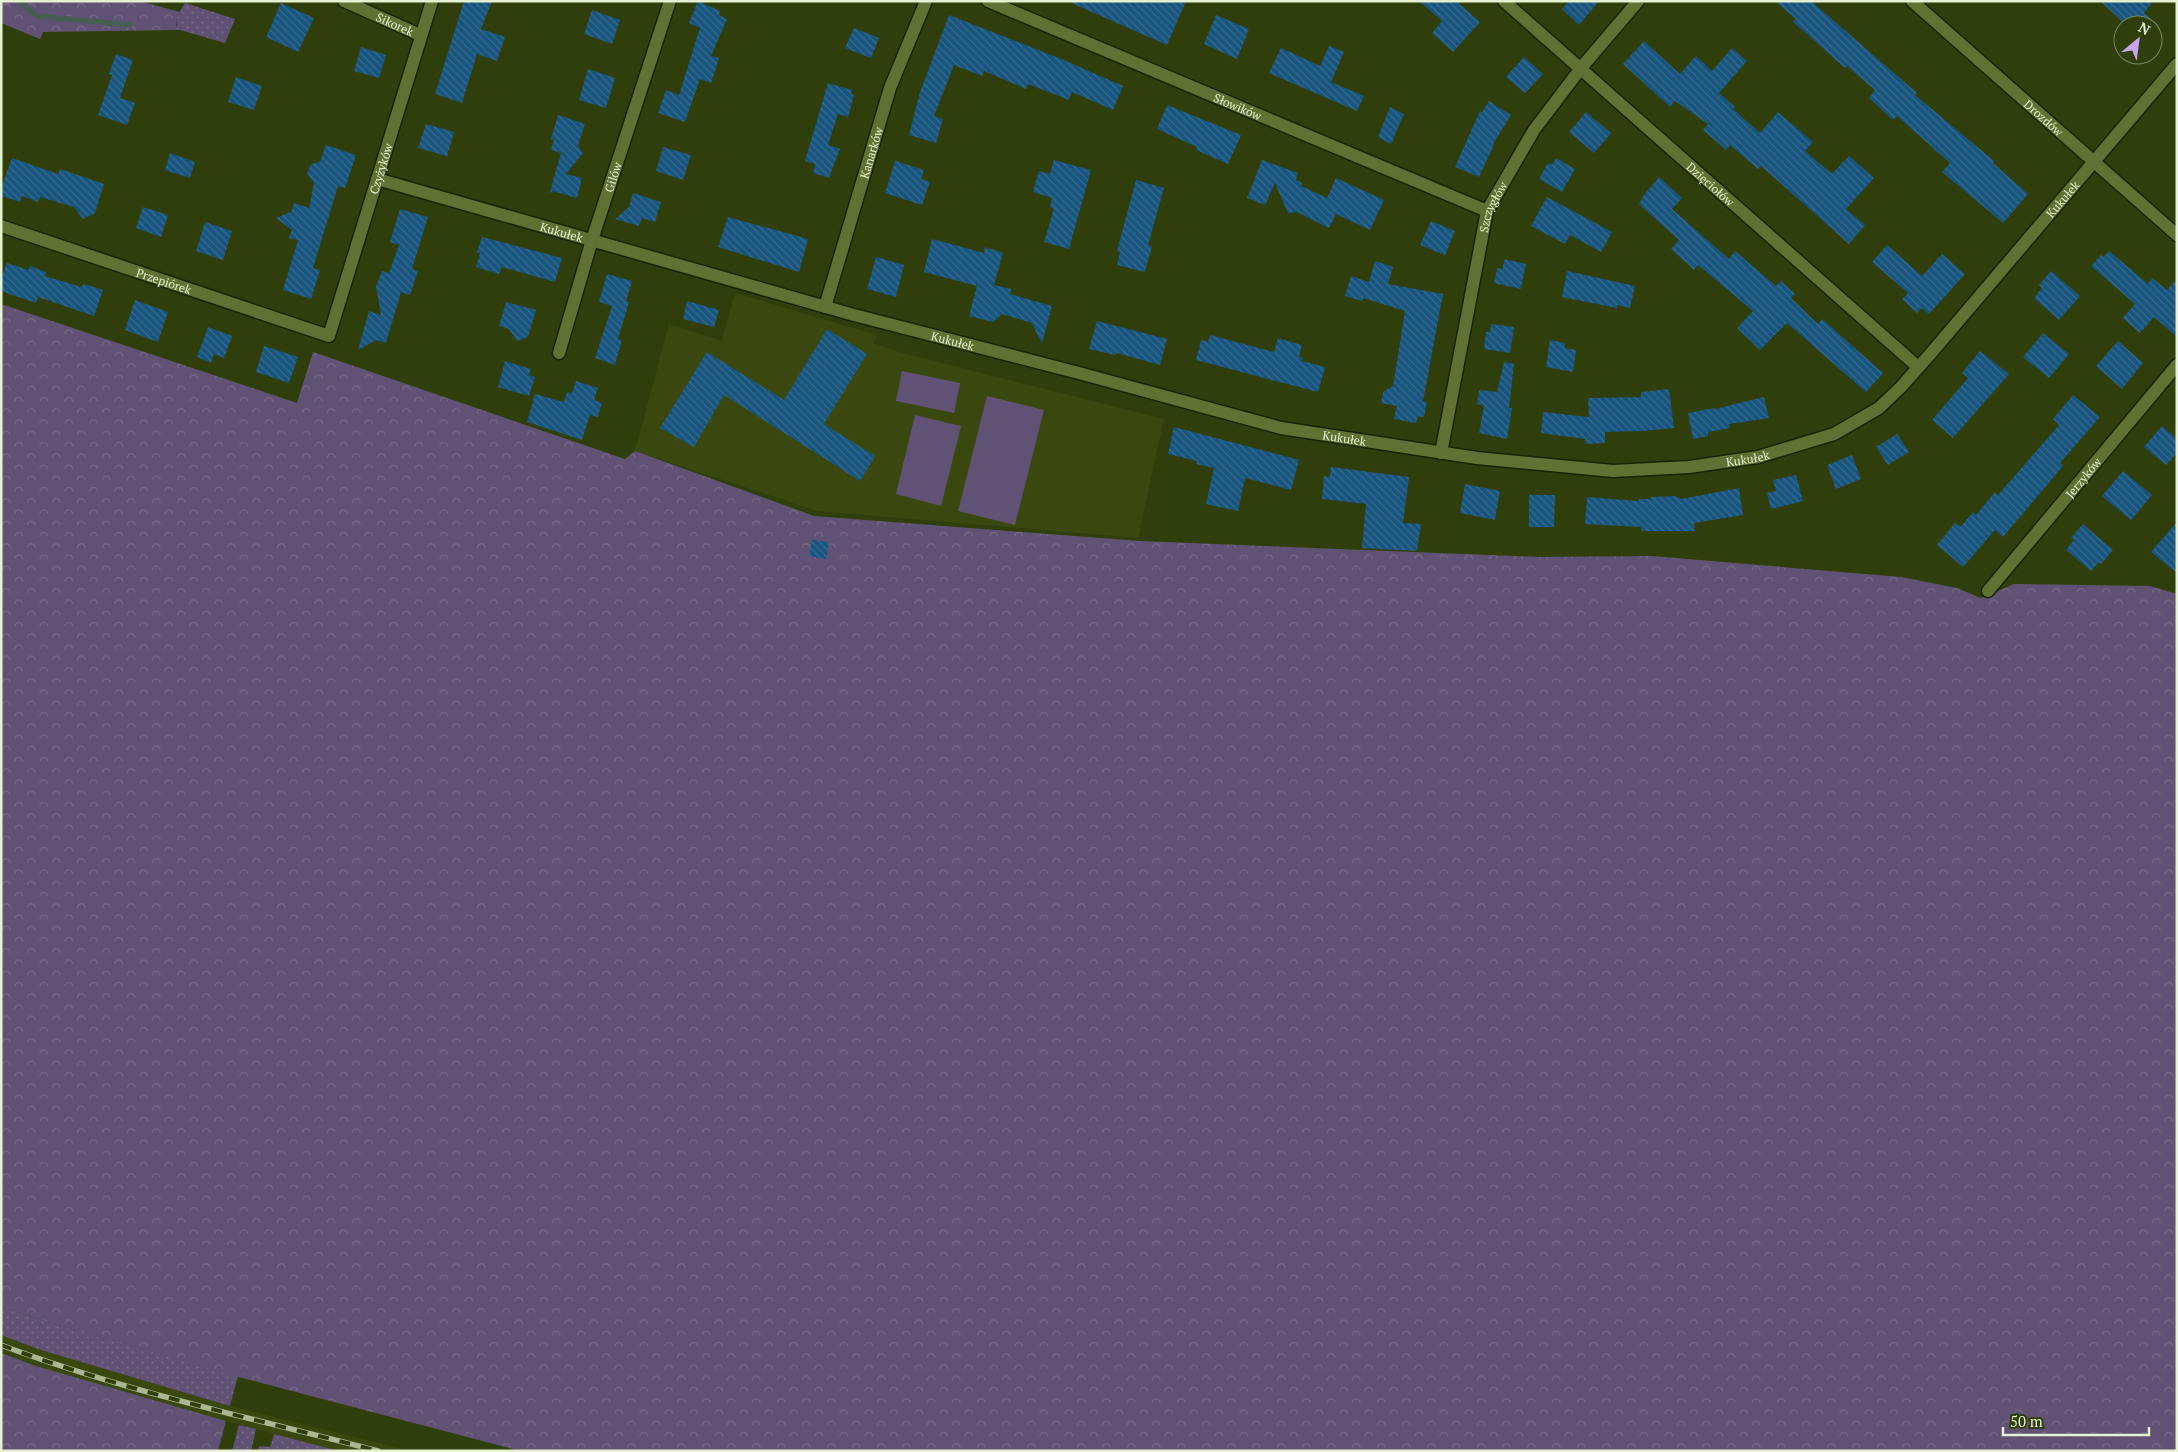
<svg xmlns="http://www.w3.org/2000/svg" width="2178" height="1452" font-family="'PT Serif',serif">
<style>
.built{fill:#3a4810}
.grass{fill:url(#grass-dots)}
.forest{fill:url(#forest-crowns)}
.green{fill:#605274}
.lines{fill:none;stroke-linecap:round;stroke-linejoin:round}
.stream{stroke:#475f52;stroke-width:5.5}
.building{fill:url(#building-back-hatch)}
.street-casing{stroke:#1a2302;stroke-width:15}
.street{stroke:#5f7233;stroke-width:12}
.rail-casing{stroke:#abb791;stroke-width:5.5}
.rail{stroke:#303e0c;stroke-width:4;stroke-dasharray:11;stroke-linecap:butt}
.labels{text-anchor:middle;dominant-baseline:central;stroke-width:5;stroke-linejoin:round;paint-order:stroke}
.street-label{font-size:12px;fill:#e5f1d0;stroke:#303e0c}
</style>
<defs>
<pattern id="grass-dots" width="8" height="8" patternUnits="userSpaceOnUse" patternTransform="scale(1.25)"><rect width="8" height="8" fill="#605274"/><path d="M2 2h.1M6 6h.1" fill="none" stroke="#776b87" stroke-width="1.8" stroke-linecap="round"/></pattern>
<pattern id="forest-crowns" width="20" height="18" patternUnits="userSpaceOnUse" patternTransform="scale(1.25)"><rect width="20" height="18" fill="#605274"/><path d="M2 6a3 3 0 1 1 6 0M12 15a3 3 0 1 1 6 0" fill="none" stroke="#776b87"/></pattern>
<pattern id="building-back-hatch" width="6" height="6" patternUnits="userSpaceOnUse" patternTransform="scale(1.25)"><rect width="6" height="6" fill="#17547e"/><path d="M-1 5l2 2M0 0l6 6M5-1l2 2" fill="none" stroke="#396d8f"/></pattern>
</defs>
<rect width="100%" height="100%" fill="#303e0c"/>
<g class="built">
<path d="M735,293L877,335L873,343L902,353L1164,419L1138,538L817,511L635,451L669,324L722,341Z"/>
<path d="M1,1335L41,1350L230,1406L410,1451H339L226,1421L36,1366L1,1353Z"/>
</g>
<g class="grass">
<path d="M185,3L235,19L225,43L180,30C172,20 179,13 185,3Z"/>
<path d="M1,1306L41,1320L238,1376L230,1406L41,1350L1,1335Z"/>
<path d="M239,1425L256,1429L251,1451H232Z"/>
<path d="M274,1434L339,1451H258L259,1446L270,1447Z"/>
</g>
<g class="forest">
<path d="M1,1H139L180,12C175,20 174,24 180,30L43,32L40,39L1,23Z"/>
<path d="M1,304L297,403L313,352L625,459L635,451L814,516L1140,541L1540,557L1652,556L1901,577L1957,588L1981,598L2014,584L2150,586L2177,594V1451H520L235,1376L41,1320L1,1306Z"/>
<path d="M1,1353L36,1366L226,1421L218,1451H1Z"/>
</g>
<g class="green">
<path d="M902,371L960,383L954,413L896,401Z"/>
<path d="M987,396L1044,410L1015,525L958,511Z"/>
<path d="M915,415L961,426L941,506L896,494Z"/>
</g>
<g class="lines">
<path class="stream" d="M19,1L37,16L130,25"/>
</g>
<g class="building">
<path d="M464,1H492L481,29L505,37L497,61L477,54L462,103L435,94Z"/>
<path d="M698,1L720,11L719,15L727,19L711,56L719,58L711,83L700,79L685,122L658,113L666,90L679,95L700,28L689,23Z"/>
<path d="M1067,1H1186L1167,45Z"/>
<path d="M1419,1H1456L1480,22L1453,52L1432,33L1442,21Z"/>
<path d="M1569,1H1599L1579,25L1562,9Z"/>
<path d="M1775,1H1811L1917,93L1915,95L1994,161L1993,163L2028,194L2003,223L1942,172L1950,163L1897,116L1893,120L1869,98L1875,90L1847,66L1845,68L1816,42L1793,22L1796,19Z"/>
<path d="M2100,1H2153L2144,13L2159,25H2126Z"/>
<path d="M281,3L314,18L298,52L266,37Z"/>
<path d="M592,10L620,20L612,44L584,34Z"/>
<path d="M949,15L1059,58L1123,86L1113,110L1072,92L1069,100L1028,84L1026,89L984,71L982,76L954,65L934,116L943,119L936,143L909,135L920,92Z"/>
<path d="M1216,15L1249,29L1237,59L1204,44Z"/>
<path d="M854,28L879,38L871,58L845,48Z"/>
<path d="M1644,41L1680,74L1696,56L1712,71L1732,48L1747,61L1719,93L1735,107L1733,109L1760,133L1778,112L1813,142L1805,151L1832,174L1849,156L1874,178L1846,209L1865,225L1849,244L1761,166L1758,169L1730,145L1726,150L1703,130L1708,124L1675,101L1670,107L1623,64Z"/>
<path d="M1329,46L1344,52L1331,82L1364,96L1357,111L1269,73L1281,48L1320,66Z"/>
<path d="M361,47L386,55L379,78L354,71Z"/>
<path d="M116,54L133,60L120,98L135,103L127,125L98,115L112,75L109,74Z"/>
<path d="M1524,57L1543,74L1525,93L1506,77Z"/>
<path d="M588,69L615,78L606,108L579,100Z"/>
<path d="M236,77L262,86L254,110L228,102Z"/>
<path d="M828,83L852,90L851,94L854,95L848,117L838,114L828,145L840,149L829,178L813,173L815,164L805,161Z"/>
<path d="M1489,101L1511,115L1493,144L1494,145L1479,177L1455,167L1480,111L1482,112Z"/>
<path d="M1167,105L1241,135L1228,164L1196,150L1197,147L1157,129Z"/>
<path d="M1390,107L1404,114L1391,144L1378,137Z"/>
<path d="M1586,112L1611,133L1594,153L1569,132Z"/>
<path d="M558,115L585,124L578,146L583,153L566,174L582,178L577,198L552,191L549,195L561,153L551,150L554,140L551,139Z"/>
<path d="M426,124L454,132L447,156L418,148Z"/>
<path d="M326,145L356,155L345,188L338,186L313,268L320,270L311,299L283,290L298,240L289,238L292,230L276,218L291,212L294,203L309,208L314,183L307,174L311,164L320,162Z"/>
<path d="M663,147L691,155L683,180L656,171Z"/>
<path d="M170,153L195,162L190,178L165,170Z"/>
<path d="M12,158L58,174L60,169L104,184L95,213L83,219L74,207L40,197L38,202L22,196L20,202L1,196V189Z"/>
<path d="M1556,158L1575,169L1562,192L1539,179L1548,163L1552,165Z"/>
<path d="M1054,160L1091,170L1069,249L1044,242L1054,209L1050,207L1052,198L1033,192L1039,171L1050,174Z"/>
<path d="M1262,160L1298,173L1296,180L1302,183L1301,186L1327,198L1336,178L1384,200L1370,230L1336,214L1329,228L1297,212L1288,213L1275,183L1265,205L1247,198Z"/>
<path d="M895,161L924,170L921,179L930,182L922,205L885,193Z"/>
<path d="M1659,177L1682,198L1672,209L1729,259L1735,251L1776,286L1781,281L1795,294L1791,298L1818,324L1822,319L1883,373L1866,392L1787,323L1760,350L1737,328L1753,311L1698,265L1694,270L1671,249L1679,240L1639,204L1644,195Z"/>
<path d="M1136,180L1164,188L1148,245L1152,246L1145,272L1117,265L1120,252L1117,251Z"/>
<path d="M633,193L661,202L655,222L642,218L639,226L615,219L629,207Z"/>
<path d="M1547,197L1612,232L1601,252L1570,235L1565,244L1531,226Z"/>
<path d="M143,207L168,215L161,237L136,228Z"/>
<path d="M400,209L428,217L412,269L418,271L410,295L401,292L386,343L376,340L358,350L369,311L381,315L376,286L382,271L389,273L399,245L390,242Z"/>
<path d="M728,217L808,239L799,272L718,247Z"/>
<path d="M1431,221L1455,231L1445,255L1420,245Z"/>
<path d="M205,222L232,231L223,260L196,251Z"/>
<path d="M482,237L562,258L555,282L502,267L499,274L476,267L480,253L477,252Z"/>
<path d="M932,239L984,253L985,247L1003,253L994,285L1011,289L1010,294L1052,306L1042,344L1032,323L1002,314L993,322L969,316L977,286L924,272Z"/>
<path d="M1887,245L1922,276L1942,254L1965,274L1929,314L1921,308L1917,313L1902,299L1908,293L1872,262Z"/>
<path d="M2109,251L2148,284L2152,278L2167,290L2177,279V337L2154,317L2140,333L2123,318L2135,304L2091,266L2101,255L2103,257Z"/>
<path d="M876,257L904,265L896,297L867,289Z"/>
<path d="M1505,259L1526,264L1521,289L1494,283L1497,268L1502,269Z"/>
<path d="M1375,261L1393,267L1388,284L1443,294L1423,401L1427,402L1424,417L1418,416L1416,423L1394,419L1397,406L1381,403L1383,392L1393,386L1405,311L1363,298L1362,301L1345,296L1351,276L1369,282Z"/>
<path d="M7,263L29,270L30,266L46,272L45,276L81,287L84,284L103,290L94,316L38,297L36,303L1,291V279Z"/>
<path d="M1567,271L1635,286L1630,308L1617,305V308L1562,297Z"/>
<path d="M2051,271L2080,296L2059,320L2034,298L2042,288L2039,285Z"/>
<path d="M607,274L632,281L626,301L629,302L618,339L622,340L615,365L595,358L612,306L599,302Z"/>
<path d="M135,300L168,312L158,342L125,330Z"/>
<path d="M687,301L719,310L714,327L683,319Z"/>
<path d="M506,302L536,310L528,337L517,341L509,329L499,326Z"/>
<path d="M1097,321L1167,339L1160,365L1117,353L1115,355L1089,349Z"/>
<path d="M1491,324L1514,327L1510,353L1484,349L1486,332H1490Z"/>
<path d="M208,327L232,336L224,358L214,354L211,363L197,357Z"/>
<path d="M827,329L867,354L824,424L875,456L860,481L724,395L694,447L660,428L707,352L784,400Z"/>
<path d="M2043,333L2069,354L2049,378L2023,357Z"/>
<path d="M1210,335L1274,352L1278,338L1302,345L1299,357L1303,358L1302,361L1325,367L1318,392L1196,360L1201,340L1208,342Z"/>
<path d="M1550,340L1565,343V348L1576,350L1573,372L1546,367Z"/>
<path d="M2118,341L2143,363L2122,389L2096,366Z"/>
<path d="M264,346L298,357L289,383L256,372Z"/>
<path d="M1980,351L2009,374L1953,438L1932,420L1968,378L1962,373Z"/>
<path d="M505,361L531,369L529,375L535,377L529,396L498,387Z"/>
<path d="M1504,362L1514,364L1509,408H1512L1507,439L1479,433L1484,406L1477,404L1479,390L1497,392Z"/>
<path d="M576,381L598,388L594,400L602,403L598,417L590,415L582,440L527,422L535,394L564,402L567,392L572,393Z"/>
<path d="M1669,389L1674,428L1642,431L1605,432V443L1586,444L1585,439L1541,433L1543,412L1589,417L1588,398L1641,397V392Z"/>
<path d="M2073,395L2100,417L2060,463L2063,466L2003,537L1995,530L1963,567L1937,545L1955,523L1960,527L1973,512L1976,515L1995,492L1998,495L2053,432L2059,425L2053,419Z"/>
<path d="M1764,397L1769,418L1729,424L1730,428L1708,432V436L1693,439L1688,413L1714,408L1715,409Z"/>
<path d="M2162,426L2177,439V453L2166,465L2144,447Z"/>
<path d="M1174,427L1299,460L1291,490L1245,478L1238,511L1206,504L1214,468L1196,464L1197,461L1168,454Z"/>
<path d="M1897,434L1909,452L1888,465L1876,447Z"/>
<path d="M1852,455L1861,479L1836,489L1827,465Z"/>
<path d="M1331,467L1409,477L1403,523L1421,524L1417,551L1362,548L1366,504L1322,499L1324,476L1330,477Z"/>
<path d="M2123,471L2152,495L2131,520L2102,496Z"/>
<path d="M1796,475L1803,501L1771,509L1767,493L1776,491L1773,480Z"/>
<path d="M1465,484L1500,491L1495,520L1460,513Z"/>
<path d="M1739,488L1743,515L1694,523L1695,531H1641V527L1585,524L1587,497L1639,501V499H1651V497L1676,496L1681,499Z"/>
<path d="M1529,495H1555L1554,527H1529Z"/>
<path d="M2177,522V573L2151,552Z"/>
<path d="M2083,524L2113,550L2101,564L2099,562L2091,571L2066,550L2074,540L2071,538Z"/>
<path d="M812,540L829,542L826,559L809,556Z"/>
</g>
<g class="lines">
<defs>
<g id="street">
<path id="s1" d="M344,1L420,35"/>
<path id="s2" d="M988,1L1487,211"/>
<path id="s3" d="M1504,1L1918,367"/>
<path id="s4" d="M1912,1L2177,235"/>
<path id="s5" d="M377,179L854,315L1079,373L1281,428L1477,458L1613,471L1689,467L1758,457L1834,434L1879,408L1901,387L1932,352L2177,64"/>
<path id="s6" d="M1,226L329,336L432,1"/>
<path id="s7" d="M825,307L890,88L926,1"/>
<path id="s8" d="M559,353L592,240L670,1"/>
<path id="s9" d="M1441,453L1487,211L1534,130L1581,68L1638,1"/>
<path id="s10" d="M1988,591L2177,365"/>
</g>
</defs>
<use href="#street" class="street-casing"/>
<use href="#street" class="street"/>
<defs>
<path id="rail" d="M1,1345C123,1391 252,1418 378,1451"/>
</defs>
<use href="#rail" class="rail-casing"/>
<use href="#rail" class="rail"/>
</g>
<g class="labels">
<g class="street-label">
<text stroke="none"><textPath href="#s1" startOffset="56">Sikorek</textPath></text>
<text stroke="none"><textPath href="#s2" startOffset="271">Słowików</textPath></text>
<text stroke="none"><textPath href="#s4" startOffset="176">Drozdów</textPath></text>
<text stroke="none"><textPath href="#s7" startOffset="161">Kanarków</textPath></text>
<text stroke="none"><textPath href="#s6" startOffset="521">Czyżyków</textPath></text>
<text stroke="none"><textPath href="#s8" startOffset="184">Gilów</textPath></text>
<text stroke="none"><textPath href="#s3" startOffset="276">Dzięciołów</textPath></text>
<text stroke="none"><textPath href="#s5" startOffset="1828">Kukułek</textPath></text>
<text stroke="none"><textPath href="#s9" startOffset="252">Szczygłów</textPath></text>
<text stroke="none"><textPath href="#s5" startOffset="192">Kukułek</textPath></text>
<text stroke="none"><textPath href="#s6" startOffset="172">Przepiórek</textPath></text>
<text stroke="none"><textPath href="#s5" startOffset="598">Kukułek</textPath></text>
<text stroke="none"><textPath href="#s5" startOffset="1002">Kukułek</textPath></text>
<text stroke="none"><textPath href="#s5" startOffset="1408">Kukułek</textPath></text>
<text stroke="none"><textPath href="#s10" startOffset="148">Jerzyków</textPath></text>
</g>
</g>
<rect width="2178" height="1452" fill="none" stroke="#e5f1d0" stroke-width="5"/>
<g transform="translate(2138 40) rotate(29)"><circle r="24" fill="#303e0c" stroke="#78865a"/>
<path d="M0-4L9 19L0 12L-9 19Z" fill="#c6a6f0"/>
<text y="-8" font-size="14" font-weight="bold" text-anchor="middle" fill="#e5f1d0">N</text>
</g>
<path d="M2003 1427v8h146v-8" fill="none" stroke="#e5f1d0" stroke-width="2.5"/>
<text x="2010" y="1427" font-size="15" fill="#e5f1d0" stroke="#303e0c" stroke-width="4" paint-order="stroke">50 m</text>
</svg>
